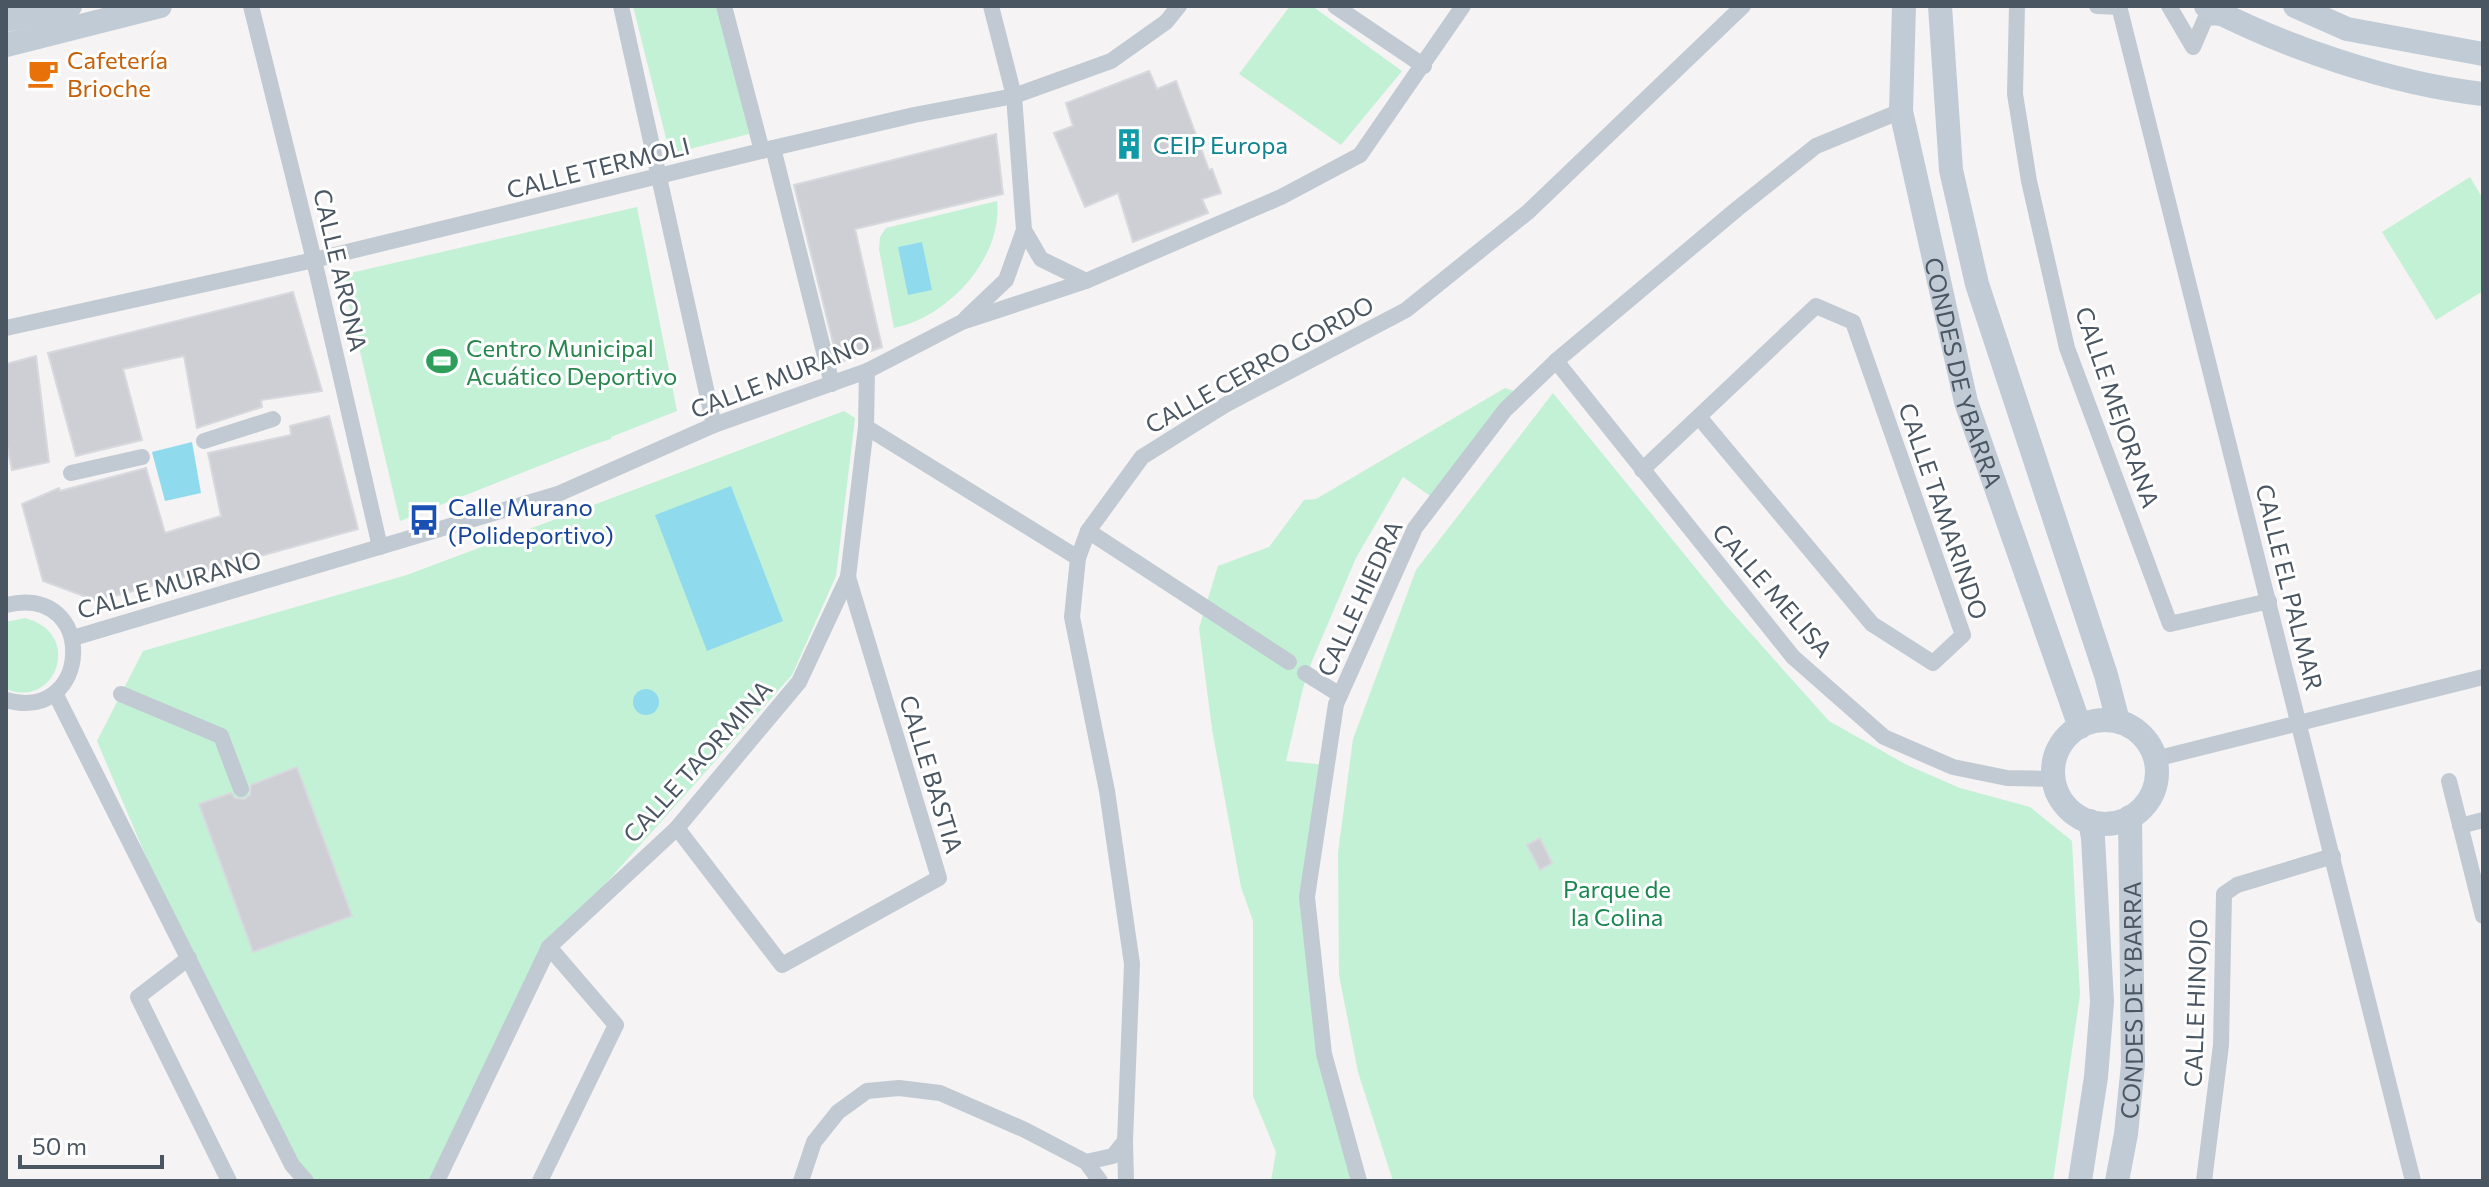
<svg xmlns="http://www.w3.org/2000/svg" width="2489" height="1187" font-family="Commissioner,sans-serif">
<style>
.green{fill:#c3f1d5}
.water{fill:#90daee}
.building{fill:#cdcfd5;stroke:#d7d9de;stroke-width:2}
.lines{fill:none;stroke-linecap:round;stroke-linejoin:round}
.street{stroke:#c1cad2;stroke-width:16}
.secondary{stroke:#c1cbd6;stroke-width:24}
.labels{text-anchor:middle;dominant-baseline:central;stroke-width:6;stroke-linejoin:round;paint-order:stroke}
.food-label{font-size:24px;fill:#c56008;stroke:#fff;text-anchor:start}
.culture-label{font-size:24px;fill:#0d838f;stroke:#fff;text-anchor:start}
.street-label{font-size:24px;fill:#4a5661;stroke:#fff}
.leisure-label{font-size:24px;fill:#27864d;stroke:#fff;text-anchor:start}
.transit-label{font-size:24px;fill:#164399;stroke:#fff;text-anchor:start}
.park-label{font-size:24px;fill:#17864f;stroke:#fff}
</style>
<rect width="100%" height="100%" fill="#f5f3f3"/>
<g class="green">
<path d="M633,6H718L749,134L670,154Z"/>
<path d="M1290,6H1312L1402,71L1341,145L1239,74Z"/>
<path d="M2470,177L2483,199V291L2436,320L2382,232Z"/>
<path d="M997,201C1003,258 948,317 894,328L879,249L880,237L886,228Z"/>
<path d="M637,207L677,411L611,437V439L595,444L400,521L342,275Z"/>
<path d="M1505,388L1522,394L1436,500L1403,477L1356,558L1312,661L1303,688L1286,761L1327,765L1307,897L1324,1054L1359,1181H1271L1276,1152L1253,1096V921L1241,887L1212,729L1199,628L1218,566L1269,547L1304,500L1316,499Z"/>
<path d="M1553,393L1729,609L1829,721L1907,765L1960,788L2030,807L2072,841L2080,995L2053,1181H1393L1358,1072L1339,975L1338,853L1353,739L1416,570Z"/>
<path d="M844,411L855,418L836,576L792,675L549,947L437,1181H306L189,958L97,741L143,651L407,575Z"/>
<path d="M25,618C84,633 56,710 6,689V622Z"/>
</g>
<g class="water">
<path d="M922,242L932,290L908,295L898,247Z"/>
<path d="M192,442L201,493L165,501L152,452Z"/>
<path d="M731,486L783,621L707,651L655,515Z"/>
<circle cx="646" cy="702" r="13"/>
</g>
<g class="building">
<path d="M1149,71L1157,89L1176,81L1209,170L1212,169L1221,193L1202,199L1208,213L1133,242L1118,193L1085,207L1054,133L1073,126L1066,103Z"/>
<path d="M996,134L1003,194L855,229L882,347L838,363L794,185Z"/>
<path d="M293,292L322,391L261,400L262,407L197,428L184,356L123,369L142,440L76,456L48,353Z"/>
<path d="M36,356L49,462L12,470L6,440V364Z"/>
<path d="M329,416L358,529L97,601L43,581L22,504L59,488L60,491L146,468L165,533L221,516L208,453L291,435L290,426Z"/>
<path d="M297,767L352,916L253,952L199,804L231,793L235,798L244,799L250,795L251,785Z"/>
<path d="M1540,838L1552,863L1540,870L1527,845Z"/>
</g>
<g class="lines">
<g class="street">
<path d="M251,6L314,260L380,547"/>
<path d="M621,6L714,425"/>
<path d="M724,6L762,151"/>
<path d="M1335,6L1424,66"/>
<path d="M2017,6L2015,94L2029,181L2067,348L2170,624L2269,601"/>
<path d="M2097,6L2120,7"/>
<path d="M2119,6L2413,1181"/>
<path d="M2169,6L2193,47L2206,17L2225,18"/>
<path d="M773,148L832,384"/>
<path d="M1024,230L1041,259L1086,281"/>
<path d="M966,318L1006,280L1024,230L1014,96L991,6"/>
<path d="M6,328L314,260L773,148L914,115L1014,96L1111,61L1166,22L1179,6"/>
<path d="M1556,361L1793,657L1884,737L1953,767L2007,778L2054,779"/>
<path d="M866,427L1078,558"/>
<path d="M204,441L273,419"/>
<path d="M1642,470L1816,306L1853,322L1963,635L1933,663L1872,624L1699,417"/>
<path d="M71,473L142,457"/>
<path d="M1088,531L1289,662"/>
<path d="M6,605C99,583 92,725 6,700"/>
<path d="M73,638L558,494L714,425L867,371L962,322L1086,281L1281,197L1360,155L1463,6"/>
<path d="M1305,673L1340,695"/>
<path d="M55,693L292,1165L306,1181"/>
<path d="M121,694L221,736L241,789"/>
<path d="M2155,759L2483,677"/>
<path d="M2449,781L2483,916"/>
<path d="M2460,826L2483,820"/>
<path d="M677,828L782,965L939,878L848,577"/>
<path d="M189,958L138,997L229,1181"/>
<path d="M1086,1162L1113,1156L1125,1141"/>
<path d="M437,1181L549,947L677,828L799,682L848,577L866,427L867,371"/>
<path d="M540,1181L616,1025L549,947"/>
<path d="M801,1181L814,1142L838,1112L867,1091L899,1088L940,1093L1025,1130L1086,1162L1100,1181"/>
<path d="M1126,1181L1125,1141L1132,964L1107,791L1072,617L1078,558L1088,531L1142,457L1225,405L1406,310L1528,212L1743,6"/>
<path d="M1359,1181L1324,1054L1307,897L1336,704L1415,528L1505,410L1556,361L1737,209L1816,146L1901,111"/>
<path d="M2204,1181L2221,1045L2224,894L2237,885L2333,856"/>
</g>
<g class="secondary">
<path id="s1" d="M1904,6L1901,111L1966,402L2080,727"/>
<path d="M1940,6L1951,170L1977,284L2106,675L2118,721"/>
<path d="M2206,6C2286,48 2394,84 2483,94"/>
<path d="M2295,6L2347,29L2483,54"/>
<path d="M6,20L70,6"/>
<path d="M6,45L160,6"/>
<circle cx="2105" cy="772" r="52"/>
<path d="M2080,1181L2096,1077L2102,1002L2093,838L2090,821"/>
<path id="s2" d="M2117,1181L2126,1134L2133,1064L2130,817"/>
</g>
</g>
<defs>
<symbol id="cafe-bare" viewBox="-9 -9 18 18"><path d="M-5.5-4.5H6V0H3Q3 3.5 0 3.5H-2.5Q-5.5 3.5-5.5 0ZM3-3.2v2h1.7v-2ZM-6 4.5H4V6H-6Z" fill="#e8710a" stroke="#fff" stroke-width="2.5" paint-order="stroke"/></symbol>
<symbol id="building-bare" viewBox="-9 -9 18 18"><path d="M-4-6H4V6H1V3H-1V6H-4ZM-2.5-4.3h1.7v1.8h-1.7ZM.8-4.3h1.7v1.8H.8ZM-2.5-1h1.7V.8h-1.7ZM.8-1h1.7V.8H.8Z" fill="#0f9aa8" stroke="#fff" stroke-width="2.5" paint-order="stroke"/></symbol>
<symbol id="stadium-bare" viewBox="-9 -9 18 18"><path d="M0-5a6.5 5 0 1 0 0 10a6.5 5 0 1 0 0-10ZM-3.5-1.8h7v3.6h-7Z" fill="#2e9e5b" stroke="#fff" stroke-width="2.5" paint-order="stroke"/></symbol>
<symbol id="bus-bare" viewBox="-9 -9 18 18"><path d="M-5-6H5V4H4V6H2V4H-2V6H-4V4H-5ZM-3.5-4V0h7V-4ZM-3.5 1.2v1.5H-2V1.2ZM2 1.2v1.5H3.5V1.2Z" fill="#1a4fb4" stroke="#fff" stroke-width="2.5" paint-order="stroke"/></symbol>
</defs>
<g fill-rule="evenodd">
<use href="#cafe-bare" x="21" y="51" width="44" height="44"/>
<use href="#building-bare" x="1107" y="122" width="44" height="44"/>
<use href="#stadium-bare" x="420" y="339" width="44" height="44"/>
<use href="#bus-bare" x="402" y="498" width="44" height="44"/>
</g>
<g class="labels">
<g class="food-label">
<text x="67" y="59">Cafetería<tspan x="67" dy="28">Brioche</tspan></text>
</g>
<g class="culture-label">
<text x="1153" y="144">CEIP Europa</text>
</g>
<g class="street-label">
<text transform="translate(598 167) rotate(-14)">CALLE TERMOLI</text>
<text transform="translate(341 270) rotate(77)">CALLE ARONA</text>
<text transform="translate(1259 364) rotate(-29)">CALLE CERRO GORDO</text>
<text stroke="none"><textPath href="#s1" startOffset="374">CONDES DE YBARRA</textPath></text>
<text transform="translate(780 376) rotate(-21)">CALLE MURANO</text>
<text transform="translate(2118 407) rotate(71)">CALLE MEJORANA</text>
<text transform="translate(1944 511) rotate(71)">CALLE TAMARINDO</text>
<text transform="translate(169 584) rotate(-16)">CALLE MURANO</text>
<text transform="translate(2290 587) rotate(76)">CALLE EL PALMAR</text>
<text transform="translate(1773 590) rotate(49)">CALLE MELISA</text>
<text transform="translate(1359 598) rotate(-65)">CALLE HIEDRA</text>
<text transform="translate(697 761) rotate(-48)">CALLE TAORMINA</text>
<text transform="translate(932 774) rotate(73)">CALLE BASTIA</text>
<text stroke="none"><textPath href="#s2" startOffset="182">CONDES DE YBARRA</textPath></text>
<text transform="translate(2195 1003) rotate(-88)">CALLE HINOJO</text>
</g>
<g class="leisure-label">
<text x="466" y="347">Centro Municipal<tspan x="466" dy="28">Acuático Deportivo</tspan></text>
</g>
<g class="transit-label">
<text x="448" y="506">Calle Murano<tspan x="448" dy="28">(Polideportivo)</tspan></text>
</g>
<g class="park-label">
<text x="1617" y="888">Parque de<tspan x="1617" dy="28">la Colina</tspan></text>
</g>
</g>
<rect width="2489" height="1187" fill="none" stroke="#4a5661" stroke-width="16"/>
<path d="M20 1155v12h142v-12" fill="none" stroke="#4a5661" stroke-width="4"/>
<text x="32" y="1155" font-size="24" fill="#4a5661" stroke="#ffffff" stroke-width="6" paint-order="stroke">50 m</text>
</svg>
